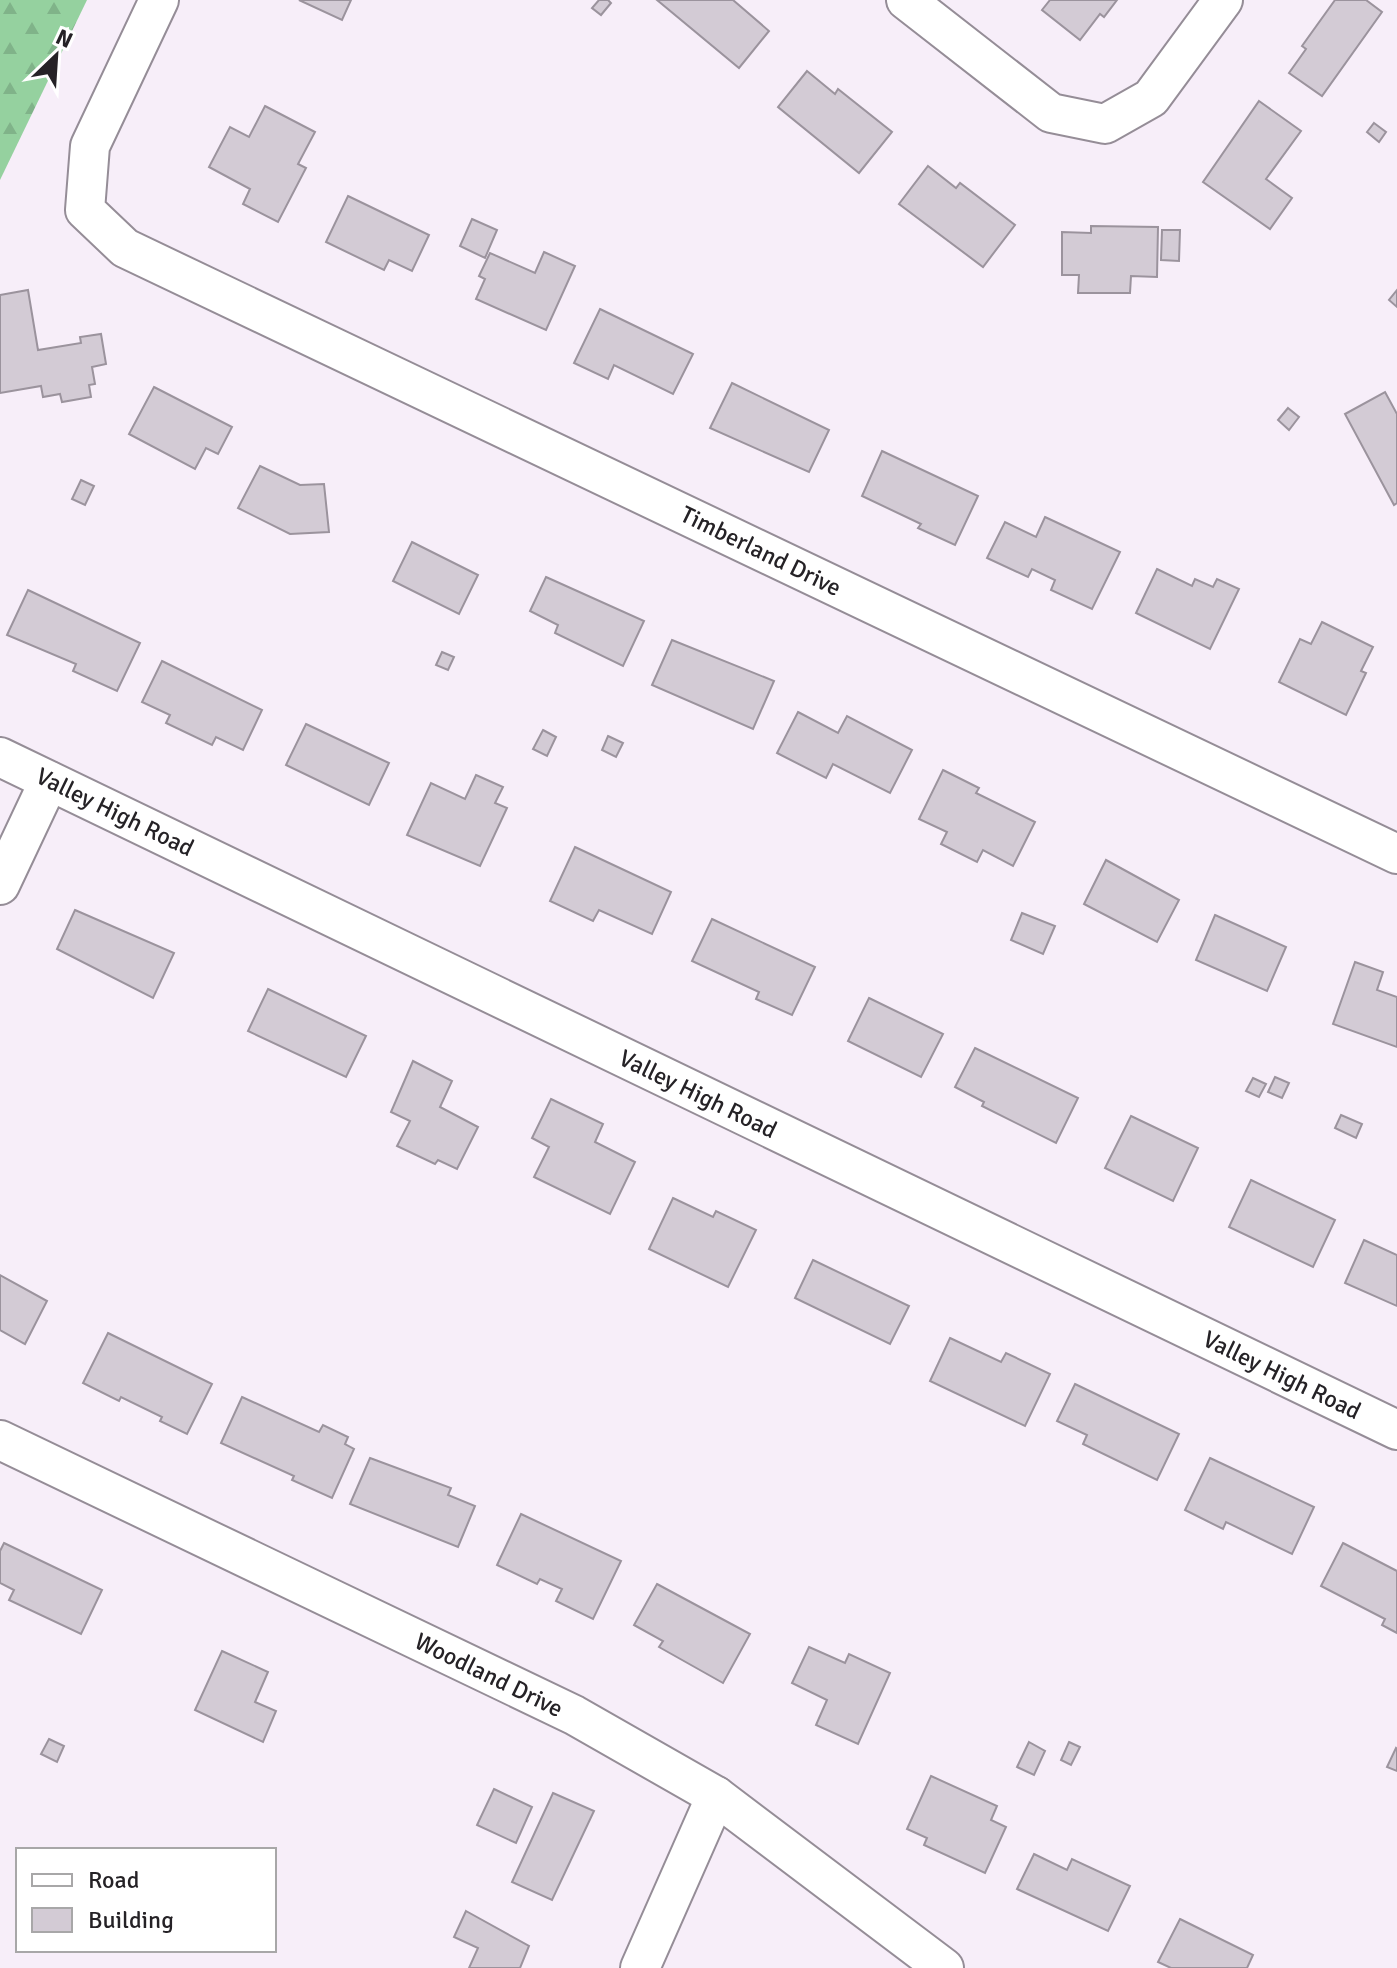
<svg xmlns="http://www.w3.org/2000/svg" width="1397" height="1968" font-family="Signika,sans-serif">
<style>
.forest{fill:url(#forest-firs)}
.building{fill:#d3cbd5;stroke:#9b939d;stroke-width:2}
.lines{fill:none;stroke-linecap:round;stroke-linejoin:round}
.minor-casing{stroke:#958d97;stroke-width:42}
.minor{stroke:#fff;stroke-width:38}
.labels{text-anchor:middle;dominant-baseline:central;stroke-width:8;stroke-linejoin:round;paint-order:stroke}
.street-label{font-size:24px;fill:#252226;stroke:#fff}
</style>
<defs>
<pattern id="forest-firs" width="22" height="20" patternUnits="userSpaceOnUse" patternTransform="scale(2)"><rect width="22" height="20" fill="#95d19f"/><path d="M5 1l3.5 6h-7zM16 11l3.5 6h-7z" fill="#80b389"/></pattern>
</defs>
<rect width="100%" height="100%" fill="#f7eef9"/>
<path class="forest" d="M0,0H87L0,180Z"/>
<g class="building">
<path d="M299,0H351L342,20Z"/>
<path d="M599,0H608L611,3L601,15L592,8Z"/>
<path d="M657,0H733L769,31L739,68Z"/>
<path d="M1050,0H1117L1104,17L1100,14L1080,40L1042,10Z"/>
<path d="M1335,0H1366L1382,12L1322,96L1289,73L1306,49L1302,46Z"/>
<path d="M807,71L835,94L838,89L892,132L859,173L778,107Z"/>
<path d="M1259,101L1301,131L1266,179L1292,198L1270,229L1203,182Z"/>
<path d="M265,106L315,132L298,164L306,168L278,222L243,204L250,189L209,167L230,127L249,137Z"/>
<path d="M1374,123L1386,132L1379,142L1367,132Z"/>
<path d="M928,166L956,188L960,183L1015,225L983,267L899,204Z"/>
<path d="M348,196L429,235L412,271L389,260L384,270L326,242Z"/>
<path d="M472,219L497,230L485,258L460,246Z"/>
<path d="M1091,226L1158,227L1157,277L1131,276L1130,293H1078L1079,275H1062V232L1091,233Z"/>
<path d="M1162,230H1180L1179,261L1161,260Z"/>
<path d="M544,252L575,266L546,330L476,299L485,279L479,276L490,253L535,273Z"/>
<path d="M28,290L38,350L81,343L80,337L101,334L106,364L92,367L95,384L89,385L91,397L62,402L60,394L43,397L41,386L0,393V295Z"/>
<path d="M1397,290V307L1389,300Z"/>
<path d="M600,309L693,354L673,394L614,365L608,379L574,363Z"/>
<path d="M732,383L829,430L809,472L710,428Z"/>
<path d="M154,387L232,427L218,454L206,448L195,469L129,434Z"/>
<path d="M1385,392L1397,414V503L1394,505L1345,414Z"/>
<path d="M1288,408L1299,417L1289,430L1278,420Z"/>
<path d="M882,451L978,496L955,545L918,528L921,524L862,496Z"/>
<path d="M260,466L300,485L324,484L329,532L290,534L238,508Z"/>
<path d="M81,480L94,486L85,505L72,499Z"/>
<path d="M1045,517L1120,552L1092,609L1051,590L1055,580L1032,569L1028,577L987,558L1005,522L1036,537Z"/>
<path d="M412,542L478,575L459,614L393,581Z"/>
<path d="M1157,569L1192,586L1195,579L1213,587L1217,579L1239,589L1210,649L1136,613Z"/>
<path d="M546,577L644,621L623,666L555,633L558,625L530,611Z"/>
<path d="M28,590L140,643L117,691L73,671L76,664L7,635Z"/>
<path d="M1322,622L1373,647L1361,671L1366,673L1346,715L1279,682L1300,639L1311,644Z"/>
<path d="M672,640L774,681L753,729L652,685Z"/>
<path d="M442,652L454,657L448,670L436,665Z"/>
<path d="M162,661L262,710L243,750L216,737L212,745L166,723L170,715L142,702Z"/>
<path d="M798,712L838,733L847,716L912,750L890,793L833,764L826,778L777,753Z"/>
<path d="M306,724L389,763L369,805L286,765Z"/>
<path d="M543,730L556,737L547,756L533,749Z"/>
<path d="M608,736L623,743L616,757L602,750Z"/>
<path d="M943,770L979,788L976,793L1035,822L1013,866L983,850L977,862L941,844L947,832L919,819Z"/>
<path d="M476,775L503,787L495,803L507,808L480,866L407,835L431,783L465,799Z"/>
<path d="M575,847L671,892L652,934L599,910L593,921L550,901Z"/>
<path d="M1106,860L1179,900L1157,942L1084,904Z"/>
<path d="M75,910L174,953L153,998L57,949Z"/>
<path d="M1022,913L1055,926L1043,954L1011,940Z"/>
<path d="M1215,915L1286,947L1267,991L1196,960Z"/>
<path d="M712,919L815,967L792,1015L756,999L759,992L692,961Z"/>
<path d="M1355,962L1383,972L1377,990L1397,997V1047L1333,1024Z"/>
<path d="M268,989L366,1036L346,1077L248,1031Z"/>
<path d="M869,998L943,1034L921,1077L848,1041Z"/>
<path d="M975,1048L1078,1098L1056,1143L982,1106L984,1102L955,1087Z"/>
<path d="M413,1061L452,1081L440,1107L478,1127L457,1169L438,1160L435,1164L397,1146L410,1121L391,1112Z"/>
<path d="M1275,1077L1289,1083L1282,1098L1268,1092Z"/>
<path d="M1253,1078L1266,1084L1259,1097L1246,1091Z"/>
<path d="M551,1099L603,1124L595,1142L635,1162L610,1214L534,1177L549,1147L532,1138Z"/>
<path d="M1341,1115L1362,1124L1356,1138L1335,1128Z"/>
<path d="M1131,1116L1198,1148L1173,1201L1105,1168Z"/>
<path d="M1251,1180L1335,1220L1313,1267L1229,1227Z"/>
<path d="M673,1198L713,1217L716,1211L756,1230L728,1287L649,1249Z"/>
<path d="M1364,1240L1397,1255V1306L1345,1283Z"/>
<path d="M813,1260L909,1306L890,1344L795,1298Z"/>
<path d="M0,1275L47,1301L25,1344L0,1330Z"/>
<path d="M108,1333L212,1384L187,1434L160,1421L162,1417L121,1397L119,1401L83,1383Z"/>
<path d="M950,1338L1001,1362L1006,1353L1050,1374L1025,1426L930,1381Z"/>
<path d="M1075,1384L1179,1434L1157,1480L1083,1444L1087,1435L1057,1421Z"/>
<path d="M242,1397L319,1432L323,1425L348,1437L345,1444L354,1449L332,1498L292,1480L294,1476L221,1443Z"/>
<path d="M370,1458L451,1488L448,1495L475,1506L458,1547L350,1504Z"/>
<path d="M1210,1458L1314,1507L1292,1554L1226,1522L1223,1529L1185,1510Z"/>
<path d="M521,1514L621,1561L593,1619L556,1601L562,1589L540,1579L537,1584L497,1565Z"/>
<path d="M4,1543L102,1590L81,1634L9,1600L14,1590L0,1583V1551Z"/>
<path d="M1343,1543L1397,1571V1633L1382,1625L1385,1619L1321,1586Z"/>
<path d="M657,1584L750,1634L723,1683L659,1647L663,1641L634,1625Z"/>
<path d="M809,1647L845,1663L849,1654L890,1673L858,1744L816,1725L827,1700L792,1683Z"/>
<path d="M222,1651L268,1672L255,1702L276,1711L263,1742L195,1710Z"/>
<path d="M49,1739L64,1746L57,1762L41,1754Z"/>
<path d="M1029,1742L1045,1751L1034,1775L1017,1767Z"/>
<path d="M1069,1742L1080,1747L1071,1765L1061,1760Z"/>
<path d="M1396,1748L1397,1749V1771L1387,1767Z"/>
<path d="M931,1776L997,1806L991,1820L1006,1827L985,1873L924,1845L927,1838L907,1829Z"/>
<path d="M494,1789L532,1807L516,1843L477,1825Z"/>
<path d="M553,1793L594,1811L552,1900L512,1882Z"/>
<path d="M1034,1854L1067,1870L1072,1859L1130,1886L1108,1931L1017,1889Z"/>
<path d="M466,1911L529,1946L520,1968H469L478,1948L454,1937Z"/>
<path d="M1180,1919L1253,1955L1247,1968H1171L1158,1962Z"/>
</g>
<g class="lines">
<defs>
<g id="minor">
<path d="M159,0L90,146L85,210L125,248L1397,854"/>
<path d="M906,0L1051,113L1105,124L1151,98L1223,0"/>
<path d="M0,757L1397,1430"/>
<path d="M0,885L49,781"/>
<path d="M0,1440L574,1715L716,1796L944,1968"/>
<path d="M640,1968L716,1796"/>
</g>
</defs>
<use href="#minor" class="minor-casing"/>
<use href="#minor" class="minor"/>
</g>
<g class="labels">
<g class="street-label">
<text transform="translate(761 551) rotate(26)">Timberland Drive</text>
<text transform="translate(115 812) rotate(26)">Valley High Road</text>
<text transform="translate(698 1094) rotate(26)">Valley High Road</text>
<text transform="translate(1282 1375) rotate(26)">Valley High Road</text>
<text transform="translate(489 1675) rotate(26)">Woodland Drive</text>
</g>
</g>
<rect x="16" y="1848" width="260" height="104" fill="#ffffff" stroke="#a8a7a8" stroke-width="2"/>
<rect x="32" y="1874" width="40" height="12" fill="#ffffff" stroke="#a8a7a8" stroke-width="2"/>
<text x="88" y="1888" font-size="24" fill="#252226">Road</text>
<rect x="32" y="1908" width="40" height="24" fill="#d3cbd5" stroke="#a8a7a8" stroke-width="2"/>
<text x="88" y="1928" font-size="24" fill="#252226">Building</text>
<g transform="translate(56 56) rotate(25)" stroke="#ffffff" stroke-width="6" paint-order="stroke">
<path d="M0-6L14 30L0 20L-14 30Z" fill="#252226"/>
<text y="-12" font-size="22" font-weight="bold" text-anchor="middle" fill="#252226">N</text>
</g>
</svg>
